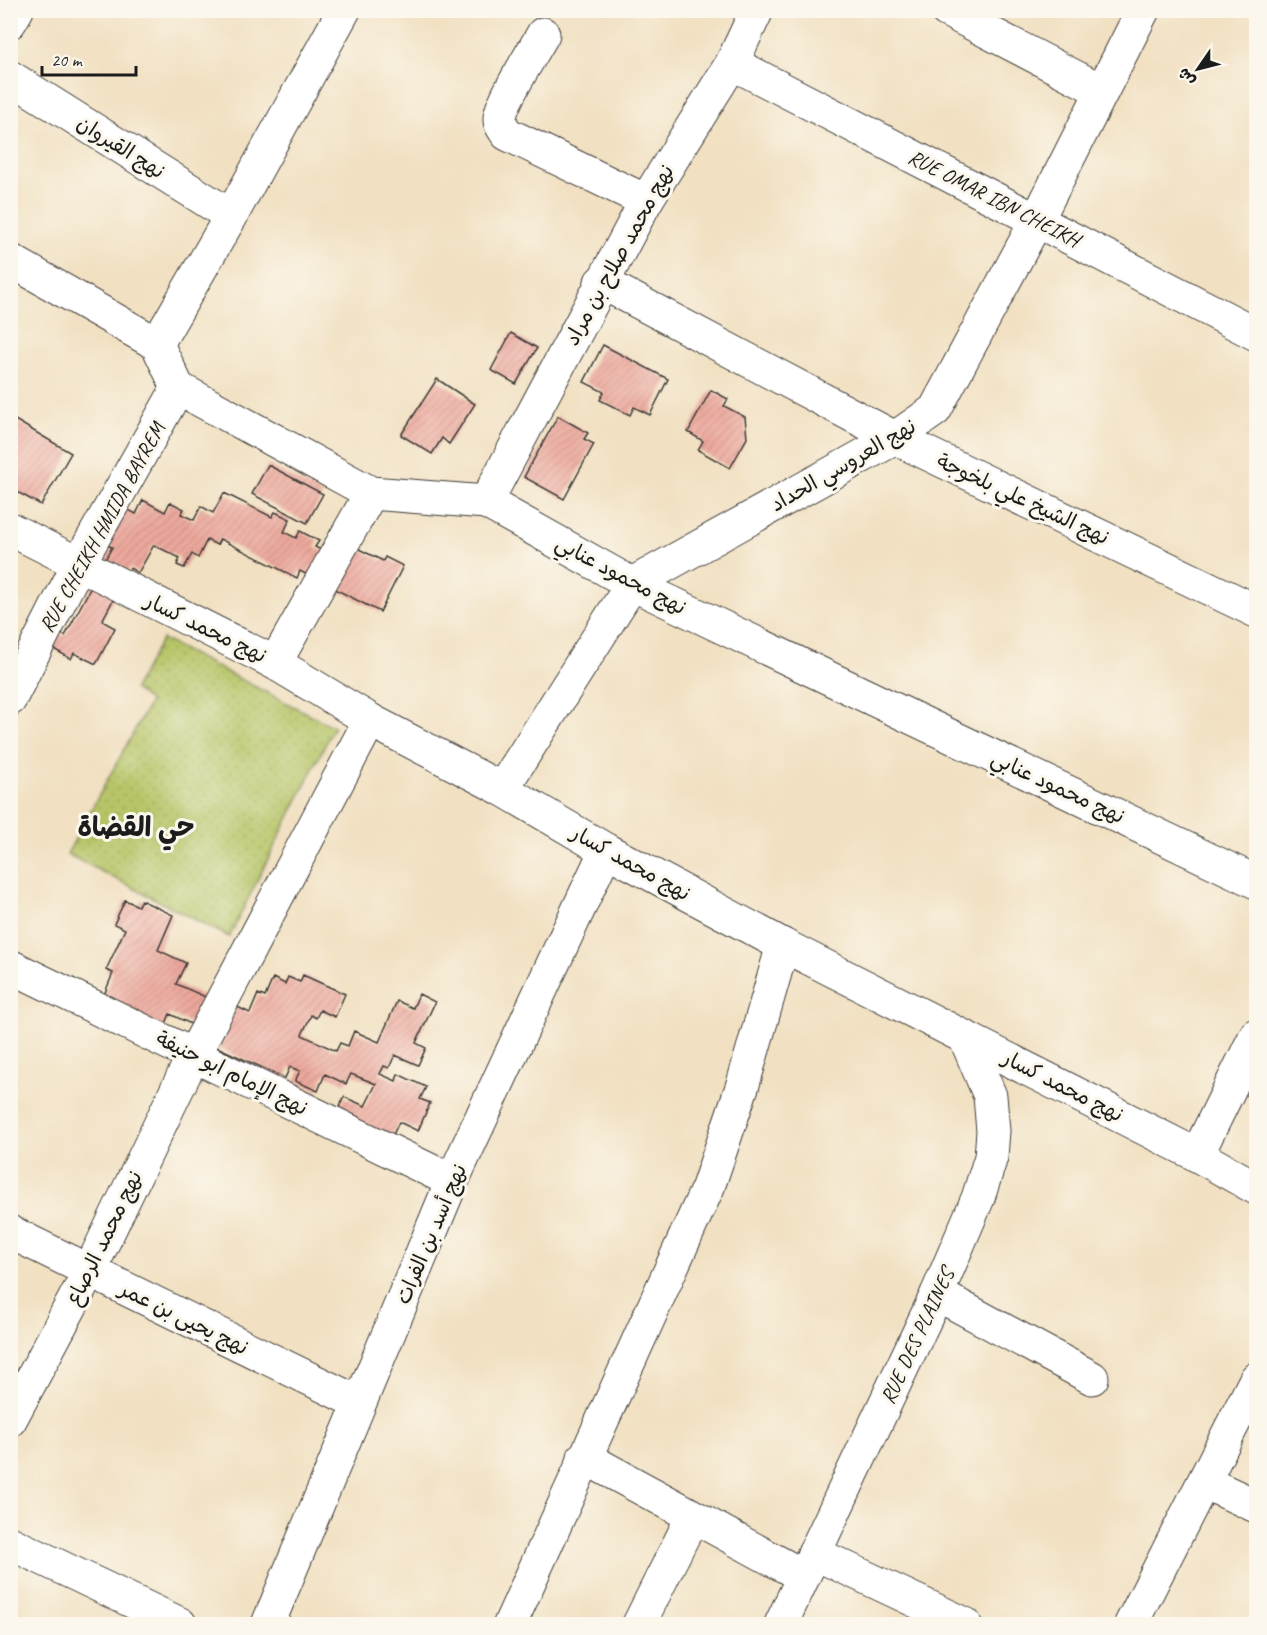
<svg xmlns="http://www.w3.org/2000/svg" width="1267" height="1635" font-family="Caveat,'Playpen Sans Arabic',sans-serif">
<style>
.green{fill:url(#green-dots);stroke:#6a7042;stroke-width:1.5}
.building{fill:url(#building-hatch)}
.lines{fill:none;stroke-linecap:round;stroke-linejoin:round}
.minor-casing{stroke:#3c3935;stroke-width:35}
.tertiary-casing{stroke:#3c3935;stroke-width:35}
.minor{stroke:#fff;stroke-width:33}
.tertiary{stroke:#fff;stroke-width:33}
.labels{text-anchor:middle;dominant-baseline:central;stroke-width:6;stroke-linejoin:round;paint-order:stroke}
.street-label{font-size:21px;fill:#1c1c1c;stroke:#fbf7ec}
.district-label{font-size:27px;font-weight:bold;fill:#1c1c1c;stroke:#fbf7ec}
</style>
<defs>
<pattern id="green-dots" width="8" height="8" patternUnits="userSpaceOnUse" patternTransform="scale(1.5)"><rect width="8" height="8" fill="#b7c568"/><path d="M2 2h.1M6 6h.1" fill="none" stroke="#9da95a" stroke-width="1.8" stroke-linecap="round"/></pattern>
<pattern id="building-hatch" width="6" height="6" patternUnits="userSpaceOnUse" patternTransform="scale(1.5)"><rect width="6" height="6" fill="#eda89c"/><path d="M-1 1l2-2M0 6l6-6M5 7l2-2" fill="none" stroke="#cb9086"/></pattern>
</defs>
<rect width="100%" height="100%" fill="#fbf7ec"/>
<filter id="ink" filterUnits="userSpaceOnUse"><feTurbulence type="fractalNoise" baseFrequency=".0167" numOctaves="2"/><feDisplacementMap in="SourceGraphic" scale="12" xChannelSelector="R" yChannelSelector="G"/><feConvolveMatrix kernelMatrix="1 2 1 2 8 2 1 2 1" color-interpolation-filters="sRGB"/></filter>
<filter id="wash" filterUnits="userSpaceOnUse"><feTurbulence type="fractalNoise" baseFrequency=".008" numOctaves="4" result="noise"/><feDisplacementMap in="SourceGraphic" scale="24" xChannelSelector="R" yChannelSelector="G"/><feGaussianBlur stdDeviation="1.35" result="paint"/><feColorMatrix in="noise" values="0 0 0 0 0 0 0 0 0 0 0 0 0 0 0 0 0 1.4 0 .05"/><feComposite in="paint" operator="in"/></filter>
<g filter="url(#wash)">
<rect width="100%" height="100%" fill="#f1e0c1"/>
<path class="green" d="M162,639L334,727L229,937L67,854L150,702L134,689Z"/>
<g id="blocks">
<g class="building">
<path d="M511,333L537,348L516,384L491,370Z"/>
<path d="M603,345L668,379L650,415L634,407L630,415L600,400L604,392L584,382Z"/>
<path d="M437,379L475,404L449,444L442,438L432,454L401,435Z"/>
<path d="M711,390L728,399L724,406L745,417L747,438L730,468L698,450L703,441L688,432Z"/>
<path d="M558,416L588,433L584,439L594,444L564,499L524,477Z"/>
<path d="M10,417L71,453L41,505L10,488Z"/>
<path d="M268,465L323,494L307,523L252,494Z"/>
<path d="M224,493L272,517L275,512L290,519L284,532L296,538L300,531L319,541L315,547L345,562L353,546L383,561L385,557L403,566L380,612L300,571L297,578L220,539L217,545L207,540L198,558L192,554L184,568L177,565L180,558L154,545L138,573L130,568L102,621L115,628L96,664L74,653L71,659L52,648L60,633L65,636L112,547L106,545L125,508L136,514L143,500L165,512L170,502L184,509L181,514L194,520L201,506L213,513Z"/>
<path d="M125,900L138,906L141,900L173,915L158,950L186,963L176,984L228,1007L229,1003L250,1013L258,994L265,997L273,978L285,984L288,977L300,982L303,975L345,994L335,1017L320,1010L316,1018L311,1015L302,1035L336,1051L340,1043L348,1046L354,1031L379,1042L397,1001L413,1008L419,994L435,1002L416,1043L426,1048L418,1065L395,1055L389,1068L384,1066L380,1074L396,1081L398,1074L426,1087L420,1099L430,1103L418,1131L399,1122L391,1139L336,1114L344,1097L365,1106L376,1084L351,1074L346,1084L325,1074L318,1091L295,1081L300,1071L290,1067L285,1078L204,1041L208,1032L170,1014L164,1028L102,1000L113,973L106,970L125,929L114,924Z"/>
</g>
</g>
</g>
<g filter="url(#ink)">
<use href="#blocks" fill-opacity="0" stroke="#3c3935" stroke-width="1.5"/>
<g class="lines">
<defs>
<g id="minor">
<path d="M946,10L1102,91"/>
<path d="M10,22L17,10"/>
<path d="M543,34C534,51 501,101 500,118C499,124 504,129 507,134L646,201"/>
<path d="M732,63L1256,334"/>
<path d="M10,77L231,216"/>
<path d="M10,260L157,344L178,388L371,493L486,502L632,584L1256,882"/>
<path d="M601,282L895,438L1256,611"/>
<path d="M157,344L231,216L344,10"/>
<path d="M486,502L646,201L732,63L757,10"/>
<path d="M10,529L275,663L370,720L502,789L606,850L783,945L1197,1155L1256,1188"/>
<path d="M275,663L371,493"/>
<path d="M10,699L78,565L178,388"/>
<path d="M502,789L632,584L895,438L935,410L1037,220L1143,10"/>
<path d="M10,966L452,1181"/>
<path d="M1197,1155L1256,1035"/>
<path d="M10,1232L359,1403"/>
<path d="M937,1294L1092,1378"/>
<path d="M10,1420L89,1272L194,1054L370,720"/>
<path d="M584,1457L803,1576"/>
<path d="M1204,1482L1256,1506"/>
<path d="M10,1543L180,1624"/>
<path d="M814,1553L965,1624"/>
<path d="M268,1624L452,1181L606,850"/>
<path d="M510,1624L708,1187L743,1084L783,945"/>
<path d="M639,1624L692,1518"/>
<path d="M781,1624L937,1294L978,1198L991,1157L993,1131L990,1096L965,1037"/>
</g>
<path id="tertiary" d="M1131,1624L1256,1379"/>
</defs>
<use href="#minor" class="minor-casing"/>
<use href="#tertiary" class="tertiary-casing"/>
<use href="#minor" class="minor"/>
<use href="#tertiary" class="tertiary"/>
</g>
</g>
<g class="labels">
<g class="street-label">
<text transform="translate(121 147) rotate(32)">نهج القيروان</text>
<text transform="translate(994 198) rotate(27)">RUE OMAR IBN CHEIKH</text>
<text transform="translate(619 255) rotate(-61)">نهج محمد صلاح بن مراد</text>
<text transform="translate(843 465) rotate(-30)">نهج العروسي الحداد</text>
<text transform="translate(1023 499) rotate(25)">نهج الشيخ علي بلخوجة</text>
<text transform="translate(102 527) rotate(-61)">RUE CHEIKH HMIDA BAYREM</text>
<text transform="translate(621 575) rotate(28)">نهج محمود عنابي</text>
<text transform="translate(206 628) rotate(26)">نهج محمد كسار</text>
<text transform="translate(1058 787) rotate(25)">نهج محمود عنابي</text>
<text transform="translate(631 863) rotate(29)">نهج محمد كسار</text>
<text transform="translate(232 1073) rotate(26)">نهج الإمام ابو حنيفة</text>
<text transform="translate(1063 1086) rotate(27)">نهج محمد كسار</text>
<text transform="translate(431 1234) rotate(-67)">نهج أسد بن الفرات</text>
<text transform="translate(104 1238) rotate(-64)">نهج محمد الرصاع</text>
<text transform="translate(184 1318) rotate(26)">نهج يحيى بن عمر</text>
<text transform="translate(917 1336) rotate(-65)">RUE DES PLAINES</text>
</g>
<g class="district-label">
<text x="136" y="827">حي القضاة</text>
</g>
</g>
<rect width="1267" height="1635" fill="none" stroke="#fbf7ec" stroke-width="36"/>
<g transform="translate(1198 69) rotate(235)" stroke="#fbf7ec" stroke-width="4.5" paint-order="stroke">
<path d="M0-4.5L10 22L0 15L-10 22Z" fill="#1c1c1c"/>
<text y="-9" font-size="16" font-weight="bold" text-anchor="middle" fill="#1c1c1c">ش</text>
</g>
<path d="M42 66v9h94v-9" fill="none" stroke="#1c1c1c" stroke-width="3"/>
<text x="51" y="66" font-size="18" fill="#1c1c1c" stroke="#fbf7ec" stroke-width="4.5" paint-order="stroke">20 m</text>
</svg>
